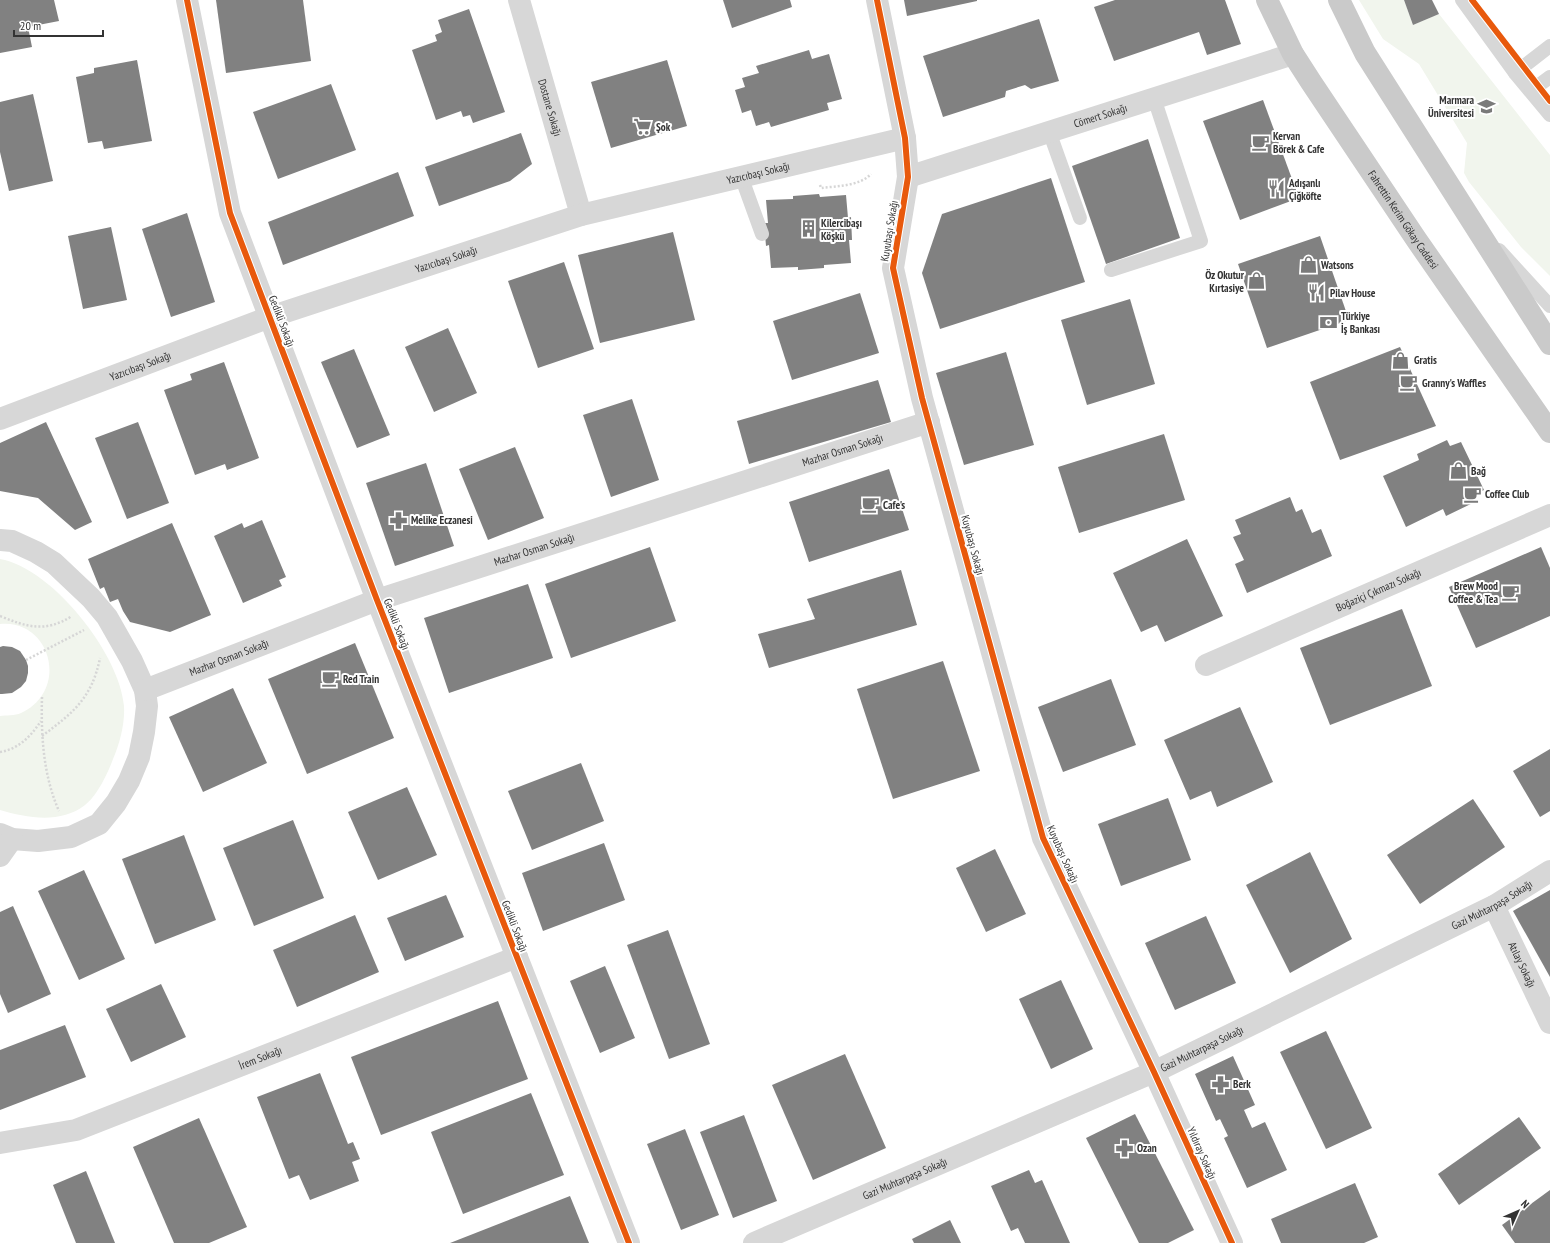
<svg xmlns="http://www.w3.org/2000/svg" width="1550" height="1243" font-family="'PT Sans Narrow',sans-serif">
<style>
.green{fill:#f1f5ed}
.building{fill:#818181}
.lines{fill:none;stroke-linecap:round;stroke-linejoin:round}
.path{stroke:#d6d6d6;stroke-width:2.5;stroke-dasharray:2 2;stroke-linecap:butt}
.service{stroke:#d7d7d7;stroke-width:14}
.minor{stroke:#d7d7d7;stroke-width:22}
.primary{stroke:#cacaca;stroke-width:22}
.cycleway-casing{stroke:#fff;stroke-width:8}
.cycleway{stroke:#e8590c;stroke-width:6}
.labels{text-anchor:middle;dominant-baseline:central;stroke-width:4;stroke-linejoin:round;paint-order:stroke}
.poi-label{font-size:11px;font-weight:bold;fill:#333;stroke:#fff;text-anchor:start}
.street-label{font-size:11px;fill:#333;stroke:#fff}
</style>
<rect width="100%" height="100%" fill="#fff"/>
<g class="green">
<path d="M1359,0H1404L1413,25L1439,14L1550,155V276L1521,247L1469,182L1464,173L1467,143L1419,64L1383,39Z"/>
<path d="M0,559C52,568 120,654 124,706C125,723 120,743 113,759C108,773 97,796 85,805C61,824 27,818 0,810V716C6,715 15,716 21,713C70,690 51,619 0,624Z"/>
</g>
<g class="building">
<path d="M0,0H54L59,21L28,27L32,47L0,53Z"/>
<path d="M216,0H303L311,61L226,73Z"/>
<path d="M723,0H790L792,7L732,28Z"/>
<path d="M904,0H977V1L907,16Z"/>
<path d="M1115,0H1225L1241,44L1207,55L1199,32L1114,61L1094,7Z"/>
<path d="M1404,0H1432L1439,14L1413,25Z"/>
<path d="M469,9L505,112L473,123L470,115L463,117L461,111L436,120L412,50L437,41L435,35L442,32L438,20Z"/>
<path d="M1039,19L1059,81L1031,89L1025,85L1006,91L1005,97L943,117L923,56Z"/>
<path d="M809,50L812,59L829,54L842,99L827,103L829,110L771,127L769,122L756,126L751,110L742,113L735,90L745,87L742,78L759,73L756,66Z"/>
<path d="M137,60L152,141L104,149L102,141L88,143L76,77L94,73V68Z"/>
<path d="M667,60L687,126L611,148L591,82Z"/>
<path d="M331,84L356,150L278,179L253,112Z"/>
<path d="M33,94L53,181L9,191L0,152V102Z"/>
<path d="M1263,100L1299,198L1240,220L1203,121Z"/>
<path d="M521,133L532,164L510,181L439,206L425,167Z"/>
<path d="M1148,139L1180,238L1106,264L1072,166Z"/>
<path d="M398,172L414,216L283,265L268,222Z"/>
<path d="M1051,178L1085,282L940,329L922,273L942,214Z"/>
<path d="M819,194L820,197L846,195L848,218L851,217L852,240H849L851,263L824,265V268L798,270V267L771,268L769,245L766,246L765,234V223H768L766,200L793,199V196Z"/>
<path d="M187,213L215,302L171,317L142,229Z"/>
<path d="M111,227L127,300L83,309L68,236Z"/>
<path d="M673,232L695,320L600,343L578,255Z"/>
<path d="M1320,236L1349,320L1267,348L1238,264Z"/>
<path d="M564,262L594,349L538,368L508,281Z"/>
<path d="M860,293L879,353L792,380L773,321Z"/>
<path d="M1130,299L1155,384L1087,405L1061,320Z"/>
<path d="M448,328L477,393L434,412L405,347Z"/>
<path d="M1400,347L1436,426L1340,460L1310,382Z"/>
<path d="M354,349L390,435L357,448L321,362Z"/>
<path d="M1006,352L1034,445L964,465L936,373Z"/>
<path d="M224,362L259,458L227,470L225,464L195,475L164,390L192,380L190,374Z"/>
<path d="M878,380L891,422L749,464L737,421Z"/>
<path d="M632,399L659,480L611,497L583,415Z"/>
<path d="M46,422L92,522L75,530L38,498L0,491V443Z"/>
<path d="M138,422L169,503L127,519L95,438Z"/>
<path d="M1164,434L1185,500L1079,533L1058,467Z"/>
<path d="M1447,440L1450,446L1461,442L1484,490L1474,495L1477,501L1446,516L1443,509L1406,527L1383,476L1419,460L1417,454Z"/>
<path d="M515,447L544,518L488,540L459,469Z"/>
<path d="M426,463L454,546L395,566L366,483Z"/>
<path d="M889,469L909,530L809,562L789,502Z"/>
<path d="M1290,497L1296,512L1302,509L1312,533L1321,529L1332,556L1247,593L1235,564L1244,560L1233,537L1241,534L1235,520Z"/>
<path d="M262,520L286,577L279,580L282,586L243,603L214,536L242,523L244,528Z"/>
<path d="M172,523L211,615L170,632L130,622L123,611L118,599L110,602L104,587L100,589L88,559Z"/>
<path d="M1187,539L1223,616L1165,642L1157,625L1141,632L1113,573Z"/>
<path d="M650,547L676,621L571,658L545,584Z"/>
<path d="M1541,547L1550,568V616L1476,648L1449,587Z"/>
<path d="M901,570L917,625L769,668L758,634L815,619L807,599Z"/>
<path d="M528,584L553,658L449,693L424,618Z"/>
<path d="M1402,609L1432,686L1330,725L1300,648Z"/>
<path d="M355,643L394,738L307,774L268,679Z"/>
<path d="M3,646L12,647L20,651L26,660L28,666V673L26,681L21,687L12,693L2,694H0V647Z"/>
<path d="M943,661L980,771L893,799L857,689Z"/>
<path d="M1111,679L1136,745L1063,772L1038,707Z"/>
<path d="M233,688L267,763L203,792L169,717Z"/>
<path d="M1240,707L1273,782L1217,807L1211,791L1190,800L1164,740Z"/>
<path d="M1550,749V811L1540,817L1513,771Z"/>
<path d="M581,763L604,821L532,850L508,791Z"/>
<path d="M407,787L437,855L378,880L348,812Z"/>
<path d="M1168,798L1191,860L1121,886L1098,824Z"/>
<path d="M1473,799L1505,847L1420,904L1387,855Z"/>
<path d="M293,820L324,898L254,926L223,848Z"/>
<path d="M184,835L216,920L155,944L122,859Z"/>
<path d="M604,843L625,900L543,931L522,873Z"/>
<path d="M995,849L1026,914L986,932L956,868Z"/>
<path d="M1310,852L1352,939L1290,973L1246,885Z"/>
<path d="M84,870L125,959L79,980L38,891Z"/>
<path d="M1550,890V977L1513,911Z"/>
<path d="M446,895L464,937L405,961L387,918Z"/>
<path d="M13,906L51,994L8,1013L0,994V912Z"/>
<path d="M355,915L379,972L297,1007L273,950Z"/>
<path d="M1206,916L1236,983L1175,1010L1145,943Z"/>
<path d="M668,930L710,1044L669,1059L627,945Z"/>
<path d="M605,966L635,1038L600,1053L570,981Z"/>
<path d="M1061,980L1093,1049L1051,1069L1019,999Z"/>
<path d="M161,984L186,1037L131,1062L106,1009Z"/>
<path d="M498,1001L528,1079L381,1135L351,1057Z"/>
<path d="M65,1025L86,1077L0,1110V1050Z"/>
<path d="M1326,1031L1372,1128L1326,1149L1280,1052Z"/>
<path d="M845,1054L886,1148L813,1180L772,1085Z"/>
<path d="M1233,1056L1255,1105L1244,1110L1252,1128L1265,1122L1287,1170L1247,1188L1224,1138L1228,1136L1220,1119L1216,1121L1195,1074Z"/>
<path d="M320,1073L348,1144L353,1142L360,1159L352,1162L359,1181L310,1200L299,1175L289,1179L257,1097Z"/>
<path d="M531,1093L564,1175L463,1214L431,1132Z"/>
<path d="M1135,1114L1194,1230L1168,1243H1139L1086,1138Z"/>
<path d="M744,1115L777,1201L733,1218L700,1132Z"/>
<path d="M1519,1117L1541,1148L1459,1205L1438,1174Z"/>
<path d="M199,1118L247,1227L209,1243H174L133,1147Z"/>
<path d="M685,1129L719,1215L681,1230L647,1144Z"/>
<path d="M1029,1170L1035,1183L1042,1180L1070,1243H1025L1018,1228L1011,1231L991,1186Z"/>
<path d="M86,1171L115,1243H76L53,1185Z"/>
<path d="M1355,1183L1378,1237L1364,1243H1281L1271,1219Z"/>
<path d="M1550,1190V1243H1515L1502,1225Z"/>
<path d="M570,1196L589,1243H450Z"/>
<path d="M950,1220L961,1243H914L912,1239Z"/>
</g>
<g class="lines">
<g class="path">
<path d="M820,185L821,188C837,186 860,186 871,174"/>
<path d="M0,616C27,627 45,633 72,616"/>
<path d="M26,660L84,630"/>
<path d="M42,697C41,735 43,775 59,811"/>
<path d="M42,736C73,713 92,698 100,658"/>
<path d="M0,752C19,749 31,736 41,721"/>
</g>
<g class="service">
<path d="M1462,0L1515,73L1550,115"/>
<path d="M1515,73L1550,46"/>
<path d="M1531,91L1550,77"/>
<path d="M1049,131L1080,218"/>
<path d="M741,176L762,234"/>
<path d="M1499,250L1550,306"/>
<path d="M1111,270L1201,241L1154,98"/>
</g>
<g class="minor">
<path d="M187,0L230,213L377,600L629,1243"/>
<path id="s1" d="M519,0L581,215"/>
<path d="M877,0L905,138L908,177L893,268L922,398L1043,838L1154,1072L1232,1243"/>
<path id="s2" d="M908,177L1293,54"/>
<path id="s3" d="M0,419L270,317L581,215L905,138"/>
<path d="M0,540L12,541L36,552L54,563L91,598L107,617L132,661L145,690L147,706L144,732L139,757L129,781L116,803L99,824L71,837L38,841L12,839L0,834"/>
<path id="s4" d="M1206,665L1550,515"/>
<path id="s5" d="M145,690L377,600L929,422"/>
<path d="M0,856L12,839"/>
<path id="s6" d="M1494,906L1550,1023"/>
<path id="s7" d="M0,1143L76,1130L517,957"/>
<path id="s8" d="M754,1243L1154,1072L1494,906L1550,871"/>
</g>
<g class="primary">
<path id="s9" d="M1267,0L1293,54L1311,82L1416,239L1550,432"/>
<path d="M1339,0L1365,53L1550,344"/>
</g>
<defs>
<g id="cycleway">
<path d="M187,0L230,213L377,600L629,1243"/>
<path d="M877,0L905,138L908,177L893,268L922,398L1043,838L1154,1072L1232,1243"/>
<path d="M1472,0L1550,101"/>
</g>
</defs>
<use href="#cycleway" class="cycleway-casing"/>
<use href="#cycleway" class="cycleway"/>
</g>
<defs>
<symbol id="school-bare" viewBox="-9 -9 18 18"><path d="M0-5L7-2L0 1L-7-2ZM-4 1L0 2.5L4 1V4Q0 6-4 4Z" fill="#7a7a7a" stroke="#fff" stroke-width="2.5" paint-order="stroke"/></symbol>
<symbol id="supermarket-bare" viewBox="-9 -9 18 18"><path d="M-6-5.5h2.5l.6 2H6L4.5 2H-2.5L-4.4-4H-6ZM-1.5 3.2a1.3 1.3 0 1 0 .1 0ZM3 3.2a1.3 1.3 0 1 0 .1 0Z" fill="#7a7a7a" stroke="#fff" stroke-width="2.5" paint-order="stroke"/></symbol>
<symbol id="cafe-bare" viewBox="-9 -9 18 18"><path d="M-5.5-4.5H6V0H3Q3 3.5 0 3.5H-2.5Q-5.5 3.5-5.5 0ZM3-3.2v2h1.7v-2ZM-6 4.5H4V6H-6Z" fill="#7a7a7a" stroke="#fff" stroke-width="2.5" paint-order="stroke"/></symbol>
<symbol id="restaurant-bare" viewBox="-9 -9 18 18"><path d="M-5-6h1v4h1v-4h1v4h1v-4h1v5L-1.5 .5V6h-2V.5L-5-1ZM5-6V6H3V1.5H1.5Q1.5-4 5-6Z" fill="#7a7a7a" stroke="#fff" stroke-width="2.5" paint-order="stroke"/></symbol>
<symbol id="building-bare" viewBox="-9 -9 18 18"><path d="M-4-6H4V6H1V3H-1V6H-4ZM-2.5-4.3h1.7v1.8h-1.7ZM.8-4.3h1.7v1.8H.8ZM-2.5-1h1.7V.8h-1.7ZM.8-1h1.7V.8H.8Z" fill="#7a7a7a" stroke="#fff" stroke-width="2.5" paint-order="stroke"/></symbol>
<symbol id="shop-bare" viewBox="-9 -9 18 18"><path d="M-5-2.5h2.3a2.7 3.5 0 0 1 5.4 0H5L5.5 6h-11ZM-1.5-2.5h3a1.5 2.3 0 0 0-3 0Z" fill="#7a7a7a" stroke="#fff" stroke-width="2.5" paint-order="stroke"/></symbol>
<symbol id="bank-bare" viewBox="-9 -9 18 18"><path d="M-6-4H6V4H-6ZM0-2.3a2.3 2.3 0 1 0 0 4.6a2.3 2.3 0 1 0 0-4.6Z" fill="#7a7a7a" stroke="#fff" stroke-width="2.5" paint-order="stroke"/></symbol>
<symbol id="pharmacy-bare" viewBox="-9 -9 18 18"><path d="M-2-6h4v4h4v4h-4v4h-4v-4h-4v-4h4Z" fill="#7a7a7a" stroke="#fff" stroke-width="2.5" paint-order="stroke"/></symbol>
</defs>
<g fill-rule="evenodd">
<use href="#school-bare" x="1474" y="94" width="25" height="25"/>
<use href="#supermarket-bare" x="630" y="114" width="25" height="25"/>
<use href="#cafe-bare" x="1248" y="130" width="25" height="25"/>
<use href="#restaurant-bare" x="1264" y="176" width="25" height="25"/>
<use href="#building-bare" x="796" y="216" width="25" height="25"/>
<use href="#shop-bare" x="1296" y="252" width="25" height="25"/>
<use href="#shop-bare" x="1244" y="268" width="25" height="25"/>
<use href="#restaurant-bare" x="1304" y="280" width="25" height="25"/>
<use href="#bank-bare" x="1316" y="310" width="25" height="25"/>
<use href="#shop-bare" x="1388" y="348" width="25" height="25"/>
<use href="#cafe-bare" x="1396" y="370" width="25" height="25"/>
<use href="#shop-bare" x="1446" y="458" width="25" height="25"/>
<use href="#cafe-bare" x="1460" y="482" width="25" height="25"/>
<use href="#cafe-bare" x="858" y="492" width="25" height="25"/>
<use href="#pharmacy-bare" x="386" y="508" width="25" height="25"/>
<use href="#cafe-bare" x="1498" y="580" width="25" height="25"/>
<use href="#cafe-bare" x="318" y="666" width="25" height="25"/>
<use href="#pharmacy-bare" x="1208" y="1072" width="25" height="25"/>
<use href="#pharmacy-bare" x="1112" y="1136" width="25" height="25"/>
</g>
<g class="labels">
<g class="poi-label">
<text x="1474" y="100" text-anchor="end">Marmara<tspan x="1474" dy="13">Üniversitesi</tspan></text>
<text x="656" y="127">Şok</text>
<text x="1273" y="136">Kervan<tspan x="1273" dy="13">Börek &amp; Cafe</tspan></text>
<text x="1289" y="183">Adışanlı<tspan x="1289" dy="13">Çiğköfte</tspan></text>
<text x="821" y="223">Kilercibaşı<tspan x="821" dy="13">Köşkü</tspan></text>
<text x="1321" y="265">Watsons</text>
<text x="1244" y="275" text-anchor="end">Öz Okutur<tspan x="1244" dy="13">Kırtasiye</tspan></text>
<text x="1330" y="293">Pilav House</text>
<text x="1341" y="316">Türkiye<tspan x="1341" dy="13">İş Bankası</tspan></text>
<text x="1414" y="360">Gratis</text>
<text x="1422" y="383">Granny's Waffles</text>
<text x="1471" y="471">Bağ</text>
<text x="1485" y="494">Coffee Club</text>
<text x="883" y="505">Cafe's</text>
<text x="411" y="520">Melike Eczanesi</text>
<text x="1498" y="586" text-anchor="end">Brew Mood<tspan x="1498" dy="13">Coffee &amp; Tea</tspan></text>
<text x="343" y="679">Red Train</text>
<text x="1233" y="1084">Berk</text>
<text x="1137" y="1148">Ozan</text>
</g>
<g class="street-label">
<text stroke="none"><textPath href="#s1" startOffset="112">Dostane Sokağı</textPath></text>
<text stroke="none"><textPath href="#s2" startOffset="202">Cömert Sokağı</textPath></text>
<text stroke="none"><textPath href="#s3" startOffset="798">Yazıcıbaşı Sokağı</textPath></text>
<text stroke="none"><textPath href="#s9" startOffset="259">Fahrettin Kerim Gökay Caddesi</textPath></text>
<text transform="translate(889 231) rotate(-81)">Kuyubaşı Sokağı</text>
<text stroke="none"><textPath href="#s3" startOffset="474">Yazıcıbaşı Sokağı</textPath></text>
<text transform="translate(282 321) rotate(69)">Gedikli Sokağı</text>
<text stroke="none"><textPath href="#s3" startOffset="150">Yazıcıbaşı Sokağı</textPath></text>
<text stroke="none"><textPath href="#s5" startOffset="738">Mazhar Osman Sokağı</textPath></text>
<text transform="translate(973 545) rotate(75)">Kuyubaşı Sokağı</text>
<text stroke="none"><textPath href="#s5" startOffset="414">Mazhar Osman Sokağı</textPath></text>
<text stroke="none"><textPath href="#s4" startOffset="188">Boğaziçi Çıkmazı Sokağı</textPath></text>
<text transform="translate(397 624) rotate(69)">Gedikli Sokağı</text>
<text stroke="none"><textPath href="#s5" startOffset="90">Mazhar Osman Sokağı</textPath></text>
<text transform="translate(1063 854) rotate(66)">Kuyubaşı Sokağı</text>
<text stroke="none"><textPath href="#s8" startOffset="812">Gazi Muhtarpaşa Sokağı</textPath></text>
<text transform="translate(515 926) rotate(69)">Gedikli Sokağı</text>
<text stroke="none"><textPath href="#s6" startOffset="65">Atılay Sokağı</textPath></text>
<text stroke="none"><textPath href="#s8" startOffset="488">Gazi Muhtarpaşa Sokağı</textPath></text>
<text stroke="none"><textPath href="#s7" startOffset="275">İrem Sokağı</textPath></text>
<text transform="translate(1202 1153) rotate(66)">Yıldıray Sokağı</text>
<text stroke="none"><textPath href="#s8" startOffset="164">Gazi Muhtarpaşa Sokağı</textPath></text>
</g>
</g>
<g transform="translate(1518 1211) rotate(45)" stroke="#ffffff" stroke-width="3" paint-order="stroke">
<path d="M0-3L7 15L0 10L-7 15Z" fill="#333333"/>
<text y="-6" font-size="11" font-weight="bold" text-anchor="middle" fill="#333333">N</text>
</g>
<path d="M14 30v6h89v-6" fill="none" stroke="#333333" stroke-width="2"/>
<text x="20" y="30" font-size="12" fill="#333333" stroke="#ffffff" stroke-width="3" paint-order="stroke">20 m</text>
</svg>
